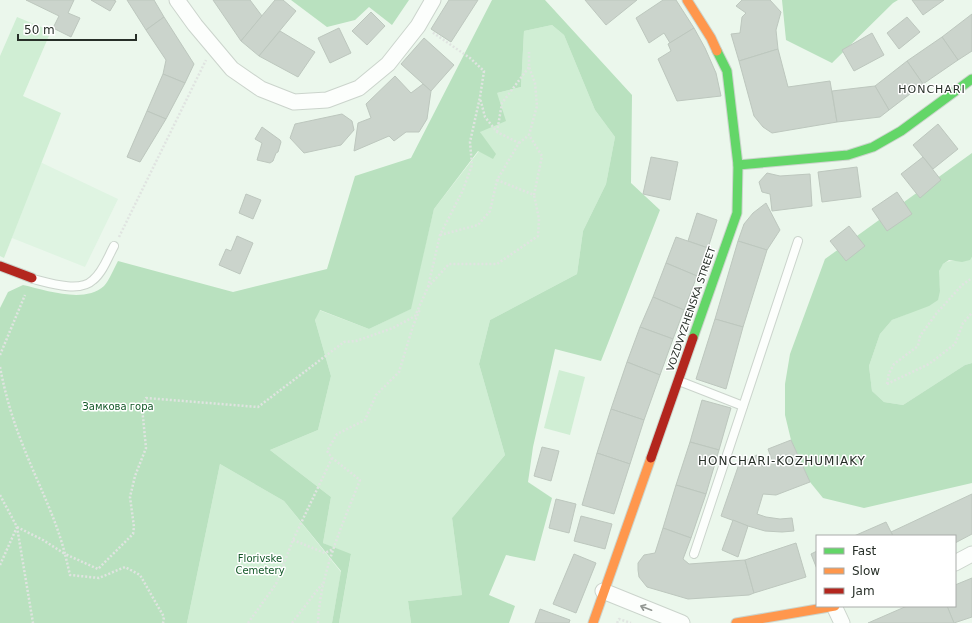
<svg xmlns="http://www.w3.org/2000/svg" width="972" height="623" font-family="'DejaVu Sans',sans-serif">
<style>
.built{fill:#dff4e2}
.green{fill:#d0eed4}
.forest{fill:#b9e1bf}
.building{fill:#cbd4cc;stroke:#bdc7be}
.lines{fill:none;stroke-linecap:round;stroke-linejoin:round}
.lane-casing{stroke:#cbd4cc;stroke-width:10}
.street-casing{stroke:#cbd4cc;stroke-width:17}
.fast-casing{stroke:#cbd4cc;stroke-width:11}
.slow-casing{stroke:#cbd4cc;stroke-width:11}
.jam-casing{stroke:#cbd4cc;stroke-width:11}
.path{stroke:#e0e4e1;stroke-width:2.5;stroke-dasharray:2 2;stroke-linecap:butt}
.lane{stroke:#fcfefc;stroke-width:8}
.street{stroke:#fcfefc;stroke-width:15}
.fast{stroke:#63d668;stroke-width:9}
.slow{stroke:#ff974d;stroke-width:9}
.jam{stroke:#b3261e;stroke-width:9}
.oneway{stroke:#929692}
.labels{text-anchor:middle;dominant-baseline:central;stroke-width:3;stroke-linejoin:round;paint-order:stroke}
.street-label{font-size:10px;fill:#272f28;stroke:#fff}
.park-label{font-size:10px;fill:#125727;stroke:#fff}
.neighbourhood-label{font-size:11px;letter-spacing:1px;fill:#272f28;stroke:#fff}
.quarter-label{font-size:12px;letter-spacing:1px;fill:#272f28;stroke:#fff}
</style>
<rect width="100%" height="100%" fill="#ebf7ec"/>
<path class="built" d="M38,161L118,199L85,267L12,238L7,252Z"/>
<g class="green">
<path d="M17,17L51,31L23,96L61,113L4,258L0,256V56Z"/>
<path d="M552,25L564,35L595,110L615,137L606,184L583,231L577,274L490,320L479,364L505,455L452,518L462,595L408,601L411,623H339L351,555L323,543L331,497L270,450L318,430L331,376L315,320L319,310L369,329L410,309L434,209L479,151L493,158L480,132L497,93L521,87L524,31Z"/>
<path d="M972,257V363L965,365L903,405L884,402L872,391L869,366L880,334L892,320L907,314L940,291C940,285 938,277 939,271C944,253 963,267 972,257Z"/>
<path d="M559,370L585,377L570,435L544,428Z"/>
<path d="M220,464L284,501L341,572L332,623H187Z"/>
</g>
<g class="forest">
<path d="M291,0H409L392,25L369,7L355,20L327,27Z"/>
<path d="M492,0H545L632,95L631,183L660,210L601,361L555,349L533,447L528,482L552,498L535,561L506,555L489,595L515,606L509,623H411L408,601L462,595L452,518L505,455L479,364L490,320L577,274L583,231L606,184L615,137L595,110L564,35L552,25L524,31L521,87L497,93L506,121L480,132L496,154L493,159L478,151L434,209L411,309L369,329L320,310L315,320L331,376L318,430L270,450L331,497L323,543L351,554L339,623H332L341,571L284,501L220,464L187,623H0V308L8,292L23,285C46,290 84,304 104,286C109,281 114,268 118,261L233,292L327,269L355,176L411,158Z"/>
<path d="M782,0H898L893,3L832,63L786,40Z"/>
<path d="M972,153V257L970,260L962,262L949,260L943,264L939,271L940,291L938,300L929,306L892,320L880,334L869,366L872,391L884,402L903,405L965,365L972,363V483L864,508L823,498L810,482L791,440L785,415V384L790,354L825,259Z"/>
</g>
<g class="building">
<path d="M26,0H74L68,13L80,18L71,37L53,28L59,16Z"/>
<path d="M91,0H113L116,1L110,11Z"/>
<path d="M127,0H154L164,17L146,30Z"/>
<path d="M213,0H250L262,16L241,41Z"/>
<path d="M275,0H283L296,11L259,56L241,41Z"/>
<path d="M449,0H478L451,42L431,29Z"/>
<path d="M585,0H637L606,25Z"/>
<path d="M663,0H676L694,28L670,43L664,33L649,43L636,18Z"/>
<path d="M742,0H770L781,12L776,30L778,49L739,61L731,34L740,33L742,17L746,13L736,6Z"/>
<path d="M912,0H944L923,15Z"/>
<path d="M371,12L385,26L367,45L352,31Z"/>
<path d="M972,14V51L958,60L942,37Z"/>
<path d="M164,17L194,64L185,83L163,74L166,60L146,30Z"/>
<path d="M907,17L920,32L899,49L887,33Z"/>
<path d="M339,28L351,53L330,63L318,38Z"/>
<path d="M694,28L705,48L716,73L721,96L677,101L658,59L671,51L668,44Z"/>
<path d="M280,31L315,52L298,77L259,56Z"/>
<path d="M872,33L884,55L854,71L842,50Z"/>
<path d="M942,37L958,60L923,84L907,61Z"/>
<path d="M424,38L454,65L431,91L401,64Z"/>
<path d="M778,49L788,87L830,81L837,122L772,133L763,127L754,116L739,61Z"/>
<path d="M907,61L923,84L889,110L875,86Z"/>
<path d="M163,74L185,83L166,119L147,111Z"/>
<path d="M395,76L411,93L423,84L431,91L427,119L419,132H406L394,141L389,136L354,151L358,123L371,118L366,104Z"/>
<path d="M875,86L889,110L880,117L837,122L832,91Z"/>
<path d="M147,111L166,119L140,162L127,157Z"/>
<path d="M342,114L352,121L354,130L341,145L304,153L290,138L295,124Z"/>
<path d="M938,124L958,149L933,169L913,145Z"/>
<path d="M262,127L280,140L281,142L278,152L276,153L273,161L270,163L257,160L262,143L255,139Z"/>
<path d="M651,157L678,162L670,200L643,194Z"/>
<path d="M923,157L941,180L920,198L901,174Z"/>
<path d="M857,167L861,197L822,202L818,172Z"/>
<path d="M767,173L780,176L810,174L812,206L772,211L770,194L762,192L759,182Z"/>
<path d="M897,192L912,214L887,231L872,209Z"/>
<path d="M246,194L261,200L253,219L239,213Z"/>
<path d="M766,203L780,230L767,250L738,241L744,224L753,213Z"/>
<path d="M697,213L717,220L708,248L688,241Z"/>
<path d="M849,226L865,246L846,261L830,241Z"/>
<path d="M237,236L253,243L240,274L219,265L226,249L231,251Z"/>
<path d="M676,237L708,248L697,276L666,263Z"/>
<path d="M738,241L767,250L743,327L715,319Z"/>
<path d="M666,263L697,276L684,310L653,297Z"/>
<path d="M653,297L684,310L673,339L640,327Z"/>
<path d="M715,319L743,327L726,389L696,379Z"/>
<path d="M640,327L673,339L660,375L627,362Z"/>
<path d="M627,362L660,375L644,420L611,409Z"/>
<path d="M702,400L731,408L719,450L690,442Z"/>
<path d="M611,409L644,420L630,464L597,453Z"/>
<path d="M791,440L810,482L776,495L763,494L757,514L766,517L780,519L792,518L794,531L782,532L765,531L748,526L721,516L739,464L757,455L763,467L773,463L768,449Z"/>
<path d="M690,442L719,450L706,494L676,485Z"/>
<path d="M542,447L559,451L551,481L534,476Z"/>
<path d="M597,453L630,464L614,514L582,505Z"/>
<path d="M676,485L706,494L691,538L663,528Z"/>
<path d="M972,494V534L955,543V536H893L891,532Z"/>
<path d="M556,499L576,504L569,533L549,528Z"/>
<path d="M581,516L612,524L605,549L574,541Z"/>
<path d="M733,520L748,526L738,557L722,550Z"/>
<path d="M886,522L893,536H854Z"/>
<path d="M663,528L691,538L683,559L689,564L745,560L754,593L749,595L688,599L647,587L639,577L638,570V563L644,555L655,553Z"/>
<path d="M796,543L806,577L754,593L745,560Z"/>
<path d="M817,551V569L811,554Z"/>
<path d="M574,554L596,563L576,613L553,604Z"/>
<path d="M972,578V617L954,623L947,606H955V585Z"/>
<path d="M907,606H947L954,623H868Z"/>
<path d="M540,609L570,620L569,623H535Z"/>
</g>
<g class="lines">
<defs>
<g id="lane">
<path d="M33,279C49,283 80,293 93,280C103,272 108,257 114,246"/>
<path d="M679,381L743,406"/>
<path d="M694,554L798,241"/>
</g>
<g id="street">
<path d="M177,0L195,25L232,69L261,89L294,102L327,100L359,88L388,64L418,26L433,0"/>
<path d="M955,563L972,554"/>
<path d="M603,591L682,623"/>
<path d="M834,606L842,623"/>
</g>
<g id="fast">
<path d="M738,165L848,155L873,147L901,131L972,79"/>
<path d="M693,338L737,213L738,165L727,71L717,51"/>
</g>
<g id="slow">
<path d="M687,0L711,38L717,51"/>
<path d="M593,623L651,458"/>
<path d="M736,623L835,606"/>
</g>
<g id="jam">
<path d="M0,266L32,278"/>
<path d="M651,458L693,338"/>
</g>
</defs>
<use href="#lane" class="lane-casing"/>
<use href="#street" class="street-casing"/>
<use href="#fast" class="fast-casing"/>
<use href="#slow" class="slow-casing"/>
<use href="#jam" class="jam-casing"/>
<g class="path">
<path d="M497,132L502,103L529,67"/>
<path d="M519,143L529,135"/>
<path d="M497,180L534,195L542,156L529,135L537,106L535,83L529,67V52"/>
<path d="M440,235L478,225L490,211L497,180L519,143L497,132L485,117L480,98"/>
<path d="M119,237L206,60"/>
<path d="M428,287L440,235L463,190L472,165L470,142L480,97L484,71L470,58L432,32"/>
<path d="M0,355L25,295"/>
<path d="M0,367C5,393 12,418 22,443C36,480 55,515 65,554L98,569L133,534L134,527L130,497L135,476L146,448L142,407L146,398L258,407L344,342L356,341L393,328L415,316L428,287L449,264H497L538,236L539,219L534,195"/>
<path d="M887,384L889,373L894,364L918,346L920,336L936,314L962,285L972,278"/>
<path d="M887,384L929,364L955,344L963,323L972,313"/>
<path d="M0,495L17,527L33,623"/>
<path d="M17,527L43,540L65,554L70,575L99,578L125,567L140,575L164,617L163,623"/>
<path d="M293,540L325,553L333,549"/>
<path d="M0,565L17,527"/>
<path d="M248,623L276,584L293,540L332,458"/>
<path d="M292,623L322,584"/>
<path d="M318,623C320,573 342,526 360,480L332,458L327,451L337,434L365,420L376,395L399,372L413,326L420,309"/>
<path d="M617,623L619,619L631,623"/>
</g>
<use href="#lane" class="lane"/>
<use href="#street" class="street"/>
<use href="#fast" class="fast"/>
<use href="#slow" class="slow"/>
<use href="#jam" class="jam"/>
</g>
<defs><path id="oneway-shaft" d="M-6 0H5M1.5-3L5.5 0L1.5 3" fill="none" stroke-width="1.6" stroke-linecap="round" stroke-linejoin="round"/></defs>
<use class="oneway" href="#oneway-shaft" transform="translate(646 608) rotate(-159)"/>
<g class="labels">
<g class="street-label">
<text transform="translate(691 309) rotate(-71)">VOZDVYZHENSKA STREET</text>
</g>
<g class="park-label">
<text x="118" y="406">Замкова гора</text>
<text x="260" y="558">Florivske<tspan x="260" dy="12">Cemetery</tspan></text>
</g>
<g class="neighbourhood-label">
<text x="932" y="89">HONCHARI</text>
</g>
<g class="quarter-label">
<text x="782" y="461">HONCHARI-KOZHUMIAKY</text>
</g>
</g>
<rect x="816" y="535" width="140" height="72" fill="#ffffff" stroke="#a9aca9"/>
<rect x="824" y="548" width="20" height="6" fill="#63d668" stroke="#a9aca9"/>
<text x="852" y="555" font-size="12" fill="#272f28">Fast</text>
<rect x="824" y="568" width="20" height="6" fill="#ff974d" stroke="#a9aca9"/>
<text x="852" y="575" font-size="12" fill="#272f28">Slow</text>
<rect x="824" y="588" width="20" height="6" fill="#b3261e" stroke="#a9aca9"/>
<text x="852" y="595" font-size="12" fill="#272f28">Jam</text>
<path d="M18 34v6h118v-6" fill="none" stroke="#272f28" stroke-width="2"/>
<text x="24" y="34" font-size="12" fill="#272f28" stroke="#ffffff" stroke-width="3" paint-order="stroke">50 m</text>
</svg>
